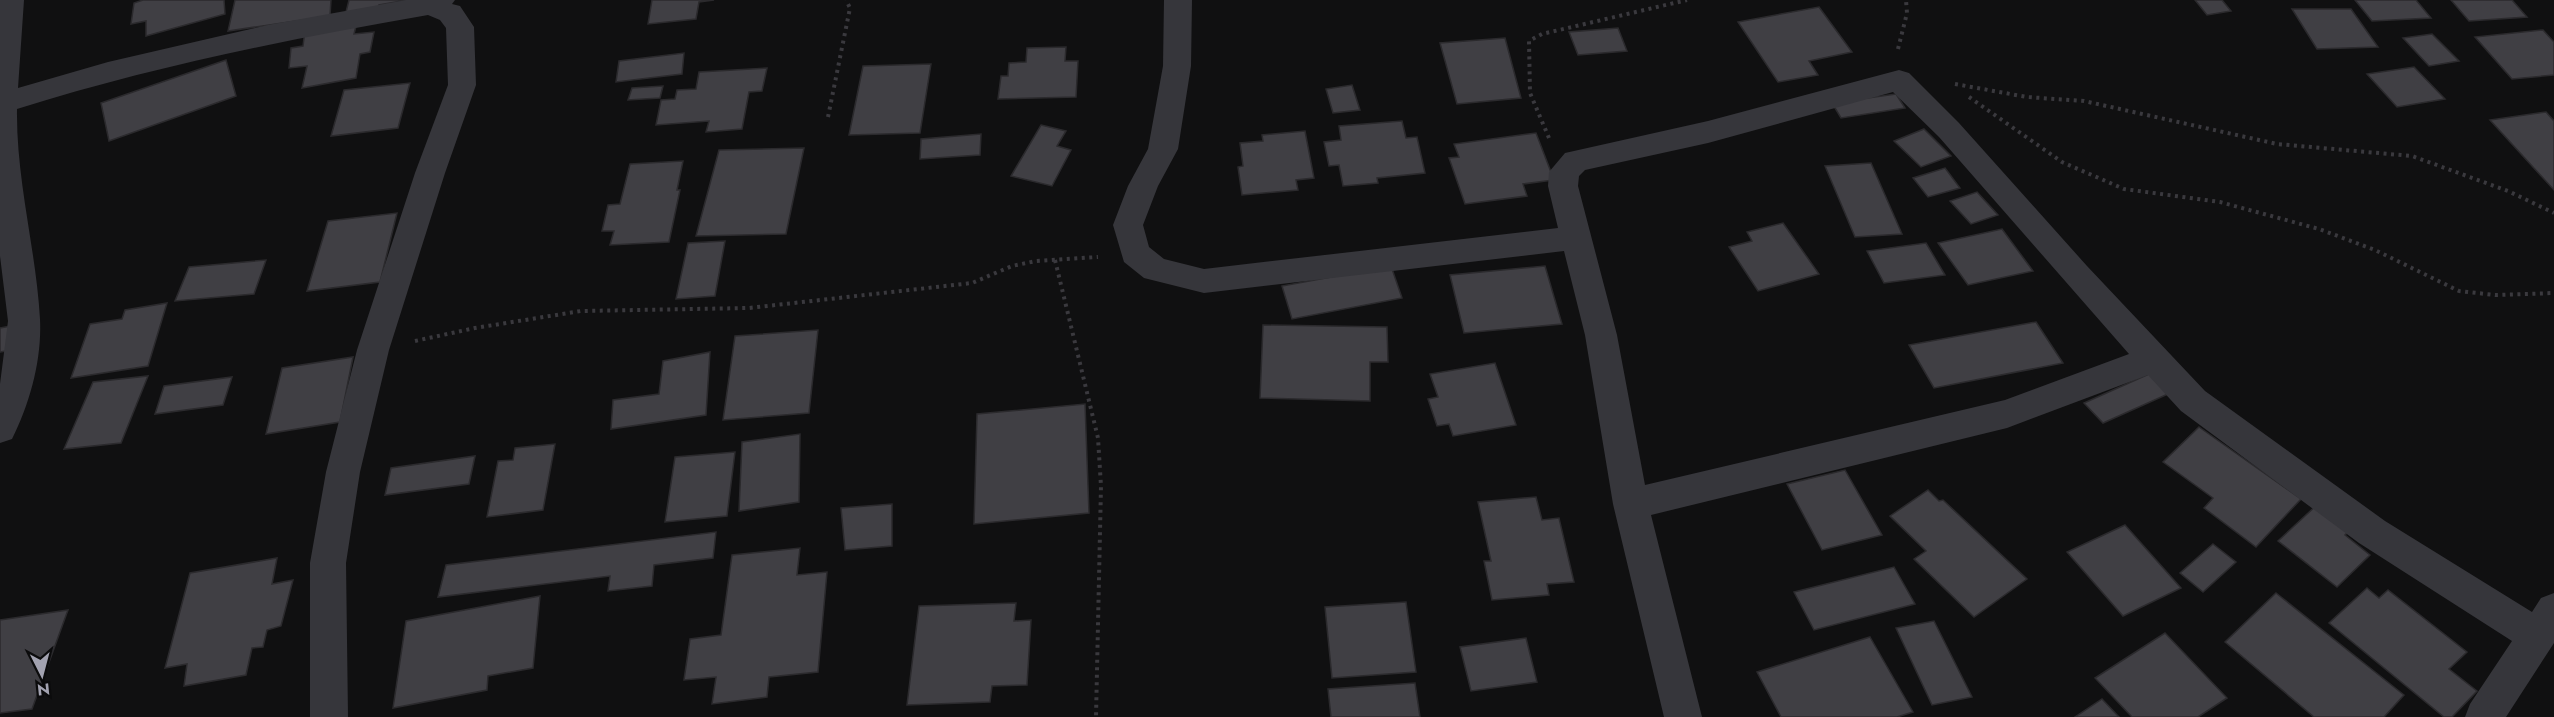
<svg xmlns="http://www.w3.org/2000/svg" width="2554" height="717" font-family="Jost,sans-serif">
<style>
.building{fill:#403f44;stroke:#2b2a2d;stroke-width:1.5}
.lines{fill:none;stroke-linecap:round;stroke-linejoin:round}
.path{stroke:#3a393e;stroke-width:4;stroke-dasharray:3 4.5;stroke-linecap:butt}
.minor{fill:#36363b;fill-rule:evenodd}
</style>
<rect width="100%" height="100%" fill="#101011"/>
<g class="building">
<path d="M143,0H224L225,14L146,36V21L131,24L134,3Z"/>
<path d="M235,0H331L330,16L228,31Z"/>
<path d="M349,0H407L379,5L377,11L345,16Z"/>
<path d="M652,0H714L699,2L696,19L648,24Z"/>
<path d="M2195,0H2222L2231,11L2207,15Z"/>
<path d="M2355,0H2416L2431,18L2372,21Z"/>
<path d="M2451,0H2512L2527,17L2469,21Z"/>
<path d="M1819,7L1852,52L1809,61L1818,75L1778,82L1738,22Z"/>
<path d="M2292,9H2351L2378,47L2317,49Z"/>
<path d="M357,22L354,34L374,32L370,52L360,54L356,78L302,88L307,66L289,68L291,48L303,46L305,30Z"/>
<path d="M1618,28L1627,51L1578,55L1569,32Z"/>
<path d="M2543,30L2554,42V75L2512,79L2475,37Z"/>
<path d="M2432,34L2459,61L2429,66L2403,38Z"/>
<path d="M1505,38L1521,98L1457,104L1440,43Z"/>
<path d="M1066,47L1065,61H1078L1076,97L998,99L1001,76H1008L1009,63L1026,62L1027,48Z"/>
<path d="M684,53L682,74L616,82L619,61Z"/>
<path d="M226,60L236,96L109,141L101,103Z"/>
<path d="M931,64L920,133L849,135L863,66Z"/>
<path d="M2414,67L2445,99L2397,107L2367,74Z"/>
<path d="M767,68L762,91L749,92L742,129L706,132L709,121L656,125L661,100L675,99L677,90L696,89L699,72Z"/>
<path d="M410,83L398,128L331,136L344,90Z"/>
<path d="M1352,85L1360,110L1333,113L1326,89Z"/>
<path d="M663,86L660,98L628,100L632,88Z"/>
<path d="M1896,94L1905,108L1841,118L1832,103Z"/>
<path d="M2546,112L2554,121V190L2490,120Z"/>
<path d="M1402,121L1406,138L1417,137L1425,173L1377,178L1378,183L1343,186L1339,165L1329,166L1324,142L1341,140L1339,126Z"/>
<path d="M1041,125L1066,131L1057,146L1071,150L1052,186L1011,176Z"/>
<path d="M1924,129L1951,156L1921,167L1894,141Z"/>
<path d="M1305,131L1314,178L1296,180L1298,190L1242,195L1238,167L1243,166L1240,143L1263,141L1262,135Z"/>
<path d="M1536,133L1554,180L1523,184L1527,196L1465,204L1449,158L1459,157L1454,144Z"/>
<path d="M981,134L980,155L920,159L921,139Z"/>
<path d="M804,148L786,234L696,236L719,150Z"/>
<path d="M683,161L677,190H680L669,242L610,245L614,231H602L608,205L620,204L630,164Z"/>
<path d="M1871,163L1902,234L1855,237L1825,166Z"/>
<path d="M1945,168L1960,188L1928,197L1913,178Z"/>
<path d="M1977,192L1998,215L1971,224L1950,201Z"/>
<path d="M397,213L380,282L307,291L328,221Z"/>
<path d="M1783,223L1819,274L1758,291L1729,247L1752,241L1747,232Z"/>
<path d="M2002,229L2033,271L1968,285L1938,243Z"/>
<path d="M725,241L715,296L676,299L688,243Z"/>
<path d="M1926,243L1945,275L1884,283L1867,251Z"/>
<path d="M266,260L254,294L175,301L189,267Z"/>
<path d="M1391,266L1402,298L1292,319L1282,286Z"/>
<path d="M1545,266L1562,324L1464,333L1450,275Z"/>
<path d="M167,303L148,366L71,378L90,324L122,319L125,310Z"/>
<path d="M2036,322L2063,363L1934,388L1909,345Z"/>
<path d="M16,325L6,351L0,352V328Z"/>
<path d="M1263,325L1387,327L1388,362H1370V401L1260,398Z"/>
<path d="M818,330L809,413L723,420L735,336Z"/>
<path d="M710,352L706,415L611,429L613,400L659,394L663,361Z"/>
<path d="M353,357L340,422L266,434L282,368Z"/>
<path d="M1495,363L1516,425L1453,436L1449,424L1437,426L1428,399L1438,397L1430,374Z"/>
<path d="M2149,374L2168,394L2103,423L2084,403Z"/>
<path d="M148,376L121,443L64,449L93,382Z"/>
<path d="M232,377L223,405L155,414L164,386Z"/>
<path d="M1085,404L1089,513L974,524L977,414Z"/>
<path d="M2199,427L2301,499L2256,547L2204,508L2213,498L2163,462Z"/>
<path d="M800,434L799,502L739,511L742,442Z"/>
<path d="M555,444L543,510L487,517L498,461L513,460L515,448Z"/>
<path d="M735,452L727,516L665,522L675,457Z"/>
<path d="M475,456L469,484L385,495L391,468Z"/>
<path d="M1845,470L1882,535L1822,550L1787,484Z"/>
<path d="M1928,490L1939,501L1943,500L2027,579L1974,617L1914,559L1926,551L1890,516Z"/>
<path d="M1536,497L1542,520L1559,518L1574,582L1547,584L1549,595L1492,600L1484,561H1491L1478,502Z"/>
<path d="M2320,502L2353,527L2345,535L2370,555L2337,587L2278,541Z"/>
<path d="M892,504V546L845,550L841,508Z"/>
<path d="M2125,525L2181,588L2123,616L2067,552Z"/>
<path d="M716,532L713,558L654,565L652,586L608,591L610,576L438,597L446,565Z"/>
<path d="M2213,544L2236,562L2203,592L2180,573Z"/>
<path d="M800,548L797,575L827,572L818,672L769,677L767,697L712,704L716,677L684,680L690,639L721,635L732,555Z"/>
<path d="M277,558L272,584L293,580L281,626L267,630L263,647L252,648L246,675L184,686L187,664L165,668L190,573Z"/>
<path d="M1894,567L1915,604L1814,630L1794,592Z"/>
<path d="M2367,588L2379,598L2388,590L2467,652L2449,669L2477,691L2452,717H2444L2329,623Z"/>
<path d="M2276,593L2404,695L2384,717H2314L2225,642Z"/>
<path d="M540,596L533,668L488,676L487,690L393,708L406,621Z"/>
<path d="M1406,602L1416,672L1332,678L1325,607Z"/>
<path d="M1016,603L1014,621L1031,620L1027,685L992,686L990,702L907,705L919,606Z"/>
<path d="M68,610L32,709L0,713V620Z"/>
<path d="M1934,621L1972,697L1932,705L1896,628Z"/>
<path d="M2165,633L2227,698L2198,717H2132L2095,678Z"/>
<path d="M1870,637L1913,712L1897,717H1781L1757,672Z"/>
<path d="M1526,638L1537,682L1471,691L1460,647Z"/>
<path d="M1415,683L1420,717H1331L1328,689Z"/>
<path d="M2102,699L2119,717H2075Z"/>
</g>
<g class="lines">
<g class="path">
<path d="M1898,49L1907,13L1906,0"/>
<path d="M1955,84L2027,97L2084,101L2277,144L2412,156L2508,191L2554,213"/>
<path d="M1969,97L2062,162L2124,189L2220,202L2319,229L2375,250L2459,291L2495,295L2554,293"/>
<path d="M828,117L850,8L846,0"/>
<path d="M1549,138L1530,93L1529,41L1542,34L1687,0"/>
<path d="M1055,260L1098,438L1101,486L1096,717"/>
<path d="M415,341L475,328L581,311L749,308L972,283L1012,266L1036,261L1098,257"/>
</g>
<g class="minor">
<path d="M0,0H24L18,88L108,62L268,25L406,0H455L452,4L460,6L474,27L476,85L445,173L389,350L360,472L346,563L348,717H310V563L326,472L357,350L415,173L448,85L446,28L440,20L428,15C289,39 151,67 17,109C16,180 36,249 40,319C42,360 30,403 12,439L0,443V384L8,321L0,256Z"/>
<path d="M1164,0H1192L1191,66L1178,149L1158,186L1143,225L1149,247L1164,259L1204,269L1558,228L1548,186L1549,172L1565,153L1708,121L1899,70L1909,73L1959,123L2087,266L2205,391L2385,521L2532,612L2541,598L2554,593V643L2506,717H2465L2470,704L2512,641L2359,543L2181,411L2148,375L2007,428L1651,515L1702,717H1664L1613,504L1585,335L1564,251L1204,293L1144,278L1124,262L1113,225L1128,186L1148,149L1163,66ZM1893,92L1939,137L2129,354L2005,400L1645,485L1617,335L1578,186L1579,176L1585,170L1708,143Z"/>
</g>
</g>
<g transform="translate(42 675) rotate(174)" stroke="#0b0b0c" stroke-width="4.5" paint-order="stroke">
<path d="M0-4.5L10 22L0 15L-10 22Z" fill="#a2a2b0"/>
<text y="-9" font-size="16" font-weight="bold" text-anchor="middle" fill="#a2a2b0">N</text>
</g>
</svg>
